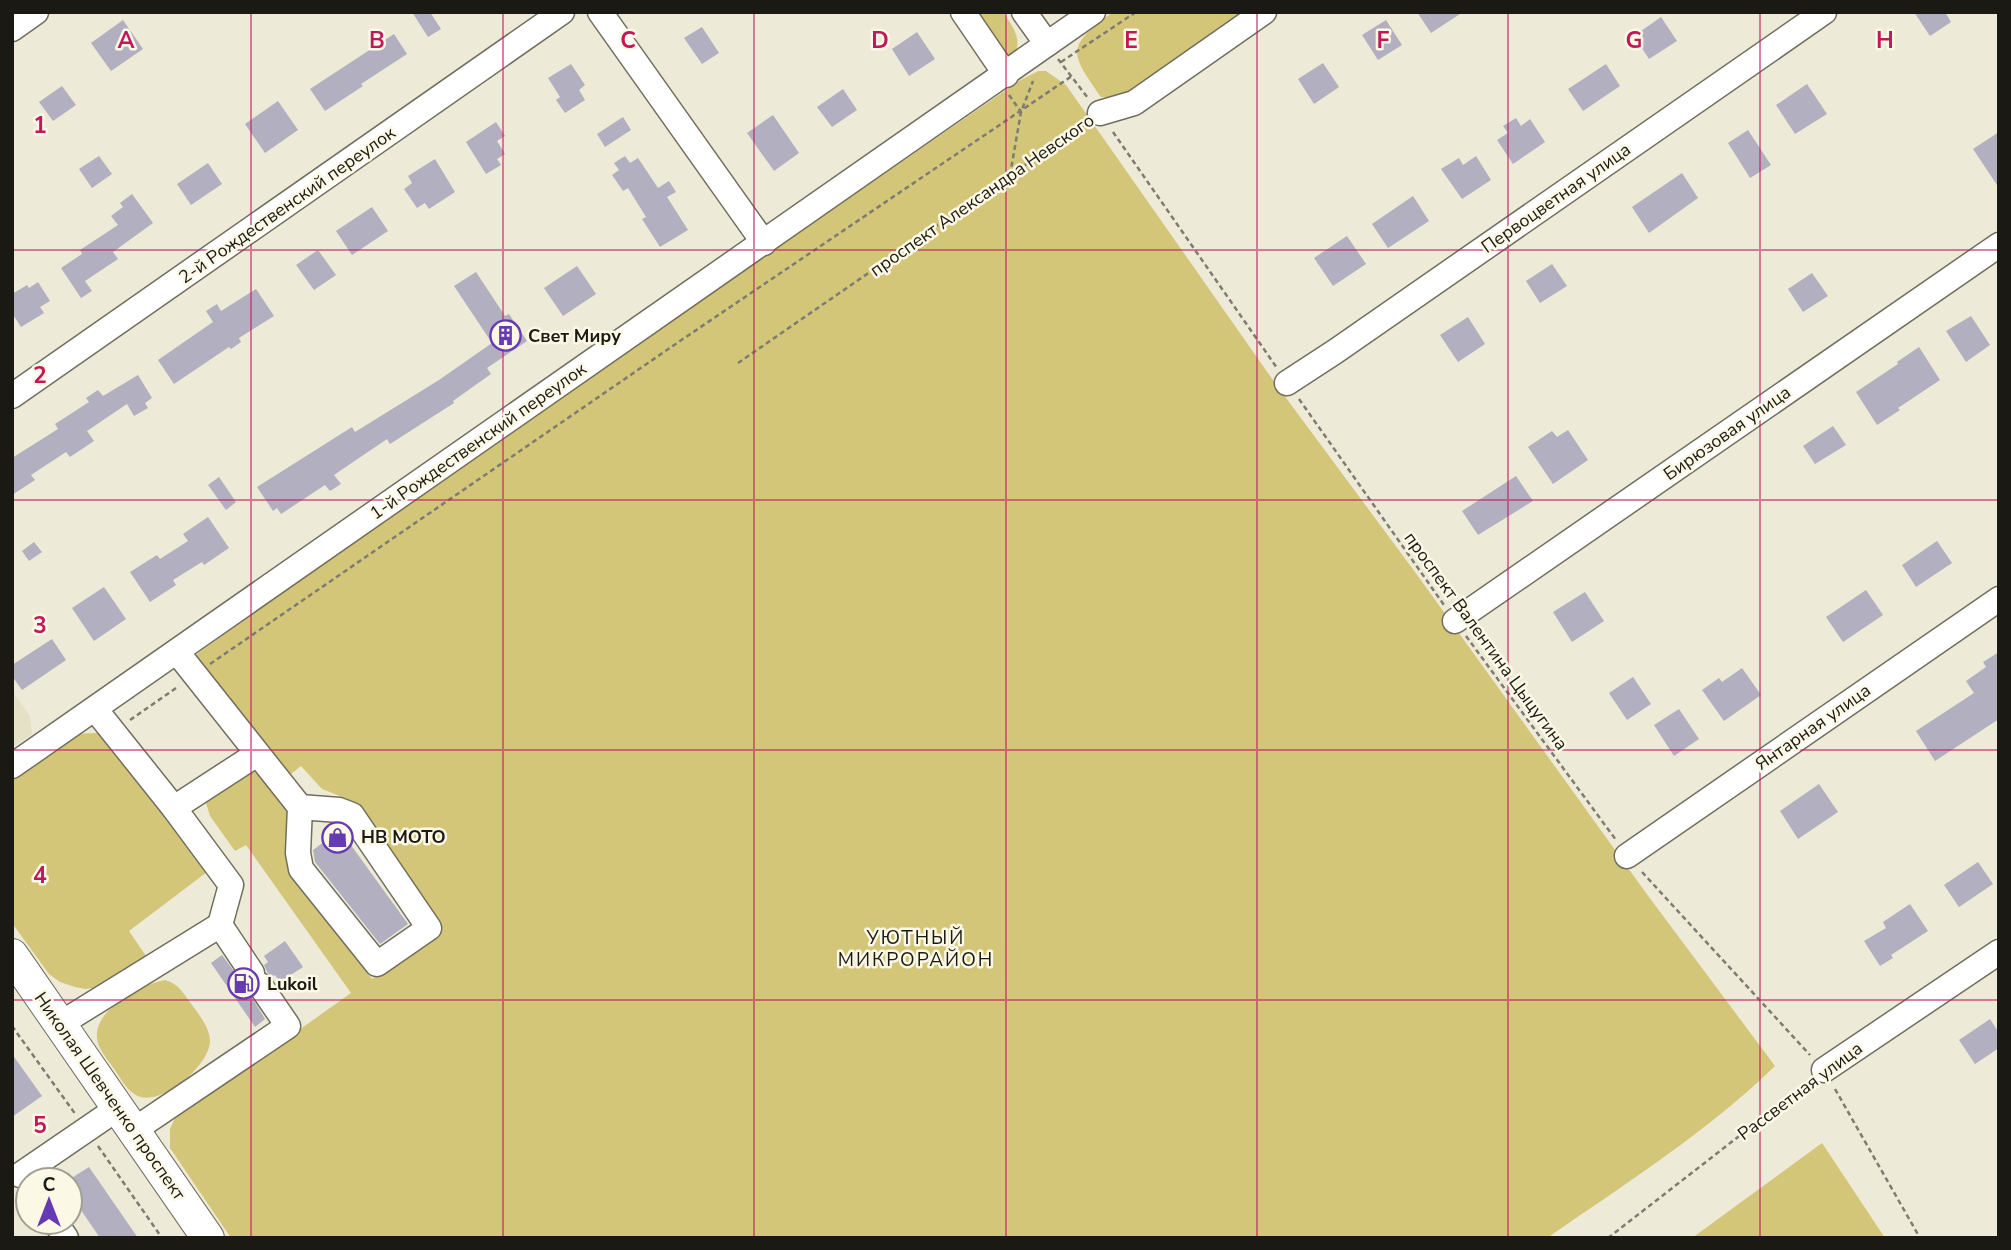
<svg xmlns="http://www.w3.org/2000/svg" width="2011" height="1250" font-family="'Nunito Sans',sans-serif">
<style>
.built{fill:#e5e1c7}
.green{fill:#d3c678}
.building{fill:#b2afc0}
.lines{fill:none;stroke-linecap:round;stroke-linejoin:round}
.minor-casing{stroke:#716e5e;stroke-width:27}
.major-casing{stroke:#716e5e;stroke-width:34}
.path{stroke:#7e7c71;stroke-width:2.5;stroke-dasharray:5 3.5;stroke-linecap:butt}
.minor{stroke:#fff;stroke-width:24}
.major{stroke:#fff;stroke-width:32}
.grid{fill:none;stroke:#c2185b;stroke-width:2;stroke-opacity:0.55}
.labels{text-anchor:middle;dominant-baseline:central;stroke-width:5;stroke-linejoin:round;paint-order:stroke}
.street-label{font-size:18px;fill:#1a1913;stroke:#fbf8e6}
.poi-label{font-size:18px;font-weight:bold;fill:#1a1913;stroke:#fbf8e6;text-anchor:start}
.neighbourhood-label{font-size:19px;letter-spacing:2px;fill:#1a1913;stroke:#fbf8e6}
.grid-label{font-size:23px;text-anchor:middle;font-weight:bold;fill:#c2185b;stroke:#fbf8e6;stroke-width:5;stroke-linejoin:round;paint-order:stroke}
</style>
<rect width="100%" height="100%" fill="#edead8"/>
<path class="built" d="M12,691L30,716L32,734L12,747Z"/>
<g class="green">
<path d="M971,12H1003C1013,27 1023,39 1014,56H1004Z"/>
<path d="M1113,12H1253L1124,97H1101C1070,52 1065,47 1113,12Z"/>
<path d="M1038,71H1046L1066,85L1275,383L1415,572L1646,893L1775,1066C1707,1132 1625,1184 1547,1238H231L170,1148V1129L175,1118L181,1110L233,1077L351,993L246,845L235,851L210,816L206,803L212,794L251,770C268,779 292,810 291,829C291,835 287,840 286,845C284,856 288,864 292,873L372,979L441,927L358,812L345,798L322,789L301,766L287,777L198,665L197,654L350,542L1019,81Z"/>
<path d="M96,733L106,734L211,869L129,931L146,956L99,987L86,989L75,987L60,982L49,974L12,923V776L74,734Z"/>
<path d="M165,980C178,983 184,994 192,1005C200,1016 210,1028 210,1042C209,1066 159,1109 136,1095C125,1089 119,1075 112,1066C106,1057 98,1049 97,1038C94,1009 142,984 165,980Z"/>
<path d="M1822,1143L1885,1238H1692Z"/>
</g>
<g class="building">
<path d="M412,12H430L441,29L428,37Z"/>
<path d="M1417,12H1463L1431,33Z"/>
<path d="M1914,12H1945L1951,22L1930,36Z"/>
<path d="M1661,17L1677,41L1649,59L1634,36Z"/>
<path d="M123,20L143,49L111,71L91,43Z"/>
<path d="M1386,20L1402,45L1378,60L1362,35Z"/>
<path d="M702,27L719,53L702,64L684,38Z"/>
<path d="M917,32L935,59L909,76L892,49Z"/>
<path d="M394,34L407,54L361,84L363,86L325,111L310,89Z"/>
<path d="M1323,63L1339,87L1314,104L1298,79Z"/>
<path d="M571,64L585,85L579,90L585,100L565,113L556,100L560,97L548,78Z"/>
<path d="M1606,64L1620,86L1583,111L1568,89Z"/>
<path d="M1807,84L1827,114L1795,134L1776,105Z"/>
<path d="M62,86L76,105L53,121L39,102Z"/>
<path d="M843,89L857,110L832,127L817,107Z"/>
<path d="M278,101L298,130L265,153L245,124Z"/>
<path d="M773,115L799,153L774,171L747,133Z"/>
<path d="M623,117L631,130L605,147L597,134Z"/>
<path d="M1516,118L1521,126L1530,119L1545,142L1513,164L1497,140L1508,133L1503,126Z"/>
<path d="M496,122L505,136L497,141L505,154L497,159L501,165L486,174L466,142Z"/>
<path d="M1748,130L1771,165L1750,178L1728,143Z"/>
<path d="M1999,132V188L1973,149Z"/>
<path d="M99,156L112,174L92,188L79,169Z"/>
<path d="M625,156L630,163L638,158L658,188L669,181L676,192L667,197L688,230L660,247L642,219L646,217L628,188L623,191L612,175L619,170L614,163Z"/>
<path d="M1476,156L1491,180L1462,199L1441,169L1459,158L1463,165Z"/>
<path d="M435,159L455,192L429,209L425,203L417,208L404,189L412,183L408,176Z"/>
<path d="M208,163L222,184L191,205L177,184Z"/>
<path d="M1682,173L1698,198L1649,233L1632,207Z"/>
<path d="M132,194L153,223L113,252L118,259L85,281L92,291L81,298L61,268L82,254L80,250L118,225L111,216L123,207L120,203Z"/>
<path d="M1413,196L1429,221L1388,248L1372,224Z"/>
<path d="M372,207L388,231L352,255L336,231Z"/>
<path d="M1347,236L1366,264L1333,286L1314,258Z"/>
<path d="M318,250L336,275L314,290L296,265Z"/>
<path d="M1552,264L1567,286L1540,303L1526,281Z"/>
<path d="M577,266L596,294L563,316L544,288Z"/>
<path d="M476,272L505,316L509,314L527,341L487,368L491,374L453,401L454,403L390,444L387,439L334,475L341,484L330,491L325,485L281,514L277,508L273,511L257,487L352,427L355,432L439,380L492,343L454,286Z"/>
<path d="M1812,273L1828,296L1803,312L1788,289Z"/>
<path d="M38,282L50,301L40,307L44,313L21,327L12,313V294L27,285L29,288Z"/>
<path d="M256,289L274,316L239,338L241,342L231,349L229,347L174,384L158,360L213,322L206,311L217,304L221,311Z"/>
<path d="M1971,316L1990,345L1966,362L1946,331Z"/>
<path d="M1468,317L1485,344L1458,362L1440,335Z"/>
<path d="M1919,347L1940,380L1898,408L1900,410L1877,425L1856,392L1898,364L1897,362Z"/>
<path d="M138,375L152,398L145,403L148,408L134,416L127,404L87,431L94,441L70,457L66,452L31,475L35,480L12,495V458L58,429L55,424L89,402L86,398L98,390L103,396Z"/>
<path d="M1833,426L1846,445L1815,464L1803,446Z"/>
<path d="M1568,430L1588,460L1553,484L1528,447L1552,431L1557,437Z"/>
<path d="M1516,476L1533,501L1478,535L1462,511Z"/>
<path d="M219,477L236,502L226,510L208,485Z"/>
<path d="M208,517L229,548L204,565L202,562L173,580L176,585L150,602L130,572L157,555L160,559L188,541L183,534Z"/>
<path d="M1937,541L1952,563L1916,587L1902,565Z"/>
<path d="M34,542L42,552L29,561L22,551Z"/>
<path d="M104,587L126,619L94,641L72,608Z"/>
<path d="M1866,590L1883,615L1843,642L1826,617Z"/>
<path d="M1585,592L1604,621L1572,642L1553,612Z"/>
<path d="M52,639L66,660L22,690L12,676V665Z"/>
<path d="M1999,652V719L1935,761L1916,731L1974,693L1966,681L1986,667L1983,662Z"/>
<path d="M1742,668L1761,695L1724,721L1702,690L1719,678L1722,682Z"/>
<path d="M1633,677L1651,704L1627,720L1609,693Z"/>
<path d="M1679,709L1699,739L1674,756L1654,725Z"/>
<path d="M1819,784L1838,812L1798,839L1780,811Z"/>
<path d="M340,830L408,924L380,944L315,862L313,850Z"/>
<path d="M1978,862L1993,884L1959,907L1944,885Z"/>
<path d="M1910,904L1928,931L1891,955L1893,958L1880,966L1864,941L1886,928L1883,922Z"/>
<path d="M285,941L303,967L280,982L275,975L272,977L267,972L264,965L268,962L264,956Z"/>
<path d="M222,955L245,986L265,1019L255,1027L211,963Z"/>
<path d="M1990,1019L1999,1033V1048L1975,1064L1959,1040Z"/>
<path d="M12,1054L42,1096L12,1117Z"/>
<path d="M89,1167L138,1238H100L70,1194V1179Z"/>
</g>
<g class="lines">
<defs>
<g id="minor">
<path d="M600,12L764,243"/>
<path d="M963,12L1006,75"/>
<path d="M1024,12L1047,44"/>
<path d="M12,29L36,12"/>
<path d="M1100,113L1134,103L1264,12"/>
<path d="M1287,383L1336,351L1824,12"/>
<path d="M12,396L562,12"/>
<path d="M1455,621L1999,245"/>
<path d="M177,652L300,807L339,810L352,815L429,928L377,964L301,869L298,853L300,807"/>
<path d="M95,709L174,808L257,754"/>
<path d="M12,766L1093,12"/>
<path d="M174,808L231,885L220,925"/>
<path d="M1627,856L1999,599"/>
<path d="M60,1024L220,925L252,973"/>
<path d="M1824,1070L1999,952"/>
<path d="M134,1130L288,1026L260,985"/>
<path d="M20,1175L118,1108"/>
<path d="M55,1222L66,1238"/>
</g>
<path id="major" d="M12,955L208,1238"/>
</defs>
<use href="#minor" class="minor-casing"/>
<use href="#major" class="major-casing"/>
<g class="path">
<path d="M1058,59L1088,98"/>
<path d="M1061,62L1136,12"/>
<path d="M1009,95L1021,112"/>
<path d="M1113,132L1277,368"/>
<path d="M1010,175L1021,112L1033,81"/>
<path d="M738,363L1083,125"/>
<path d="M1299,399L1444,605"/>
<path d="M1466,636L1616,840"/>
<path d="M210,664L680,341L1072,76"/>
<path d="M130,720L179,686"/>
<path d="M1642,872L1810,1055"/>
<path d="M12,1026L76,1115"/>
<path d="M1835,1089L1920,1238"/>
<path d="M98,1146L162,1238"/>
<path d="M1608,1238L1810,1081"/>
</g>
<use href="#minor" class="minor"/>
<use href="#major" class="major"/>
</g>
<path class="grid" d="M251,12V1238M503,12V1238M754,12V1238M1006,12V1238M1257,12V1238M1508,12V1238M1760,12V1238M12,250H1999M12,500H1999M12,750H1999M12,1000H1999"/>
<defs>
<symbol id="building-ring" viewBox="-11 -11 22 22"><circle r="9.5" fill="#fbf8e6" stroke="#653ab2" stroke-width="1.5"/><path d="M-4-6H4V6H1V3H-1V6H-4ZM-2.5-4.3h1.7v1.8h-1.7ZM.8-4.3h1.7v1.8H.8ZM-2.5-1h1.7V.8h-1.7ZM.8-1h1.7V.8H.8Z" fill="#653ab2"/></symbol>
<symbol id="shop-ring" viewBox="-11 -11 22 22"><circle r="9.5" fill="#fbf8e6" stroke="#653ab2" stroke-width="1.5"/><path d="M-5-2.5h2.3a2.7 3.5 0 0 1 5.4 0H5L5.5 6h-11ZM-1.5-2.5h3a1.5 2.3 0 0 0-3 0Z" fill="#653ab2"/></symbol>
<symbol id="fuel-ring" viewBox="-11 -11 22 22"><circle r="9.5" fill="#fbf8e6" stroke="#653ab2" stroke-width="1.5"/><path d="M-5.5-6h7V0h2V4h1.3V-2.5L3-4.5l.8-.8L6-3V5H2.5V1h-1V6h-7ZM-4.2-4.7v3.2H.2V-4.7Z" fill="#653ab2"/></symbol>
</defs>
<g fill-rule="evenodd">
<use href="#building-ring" x="488" y="318" width="35" height="35"/>
<use href="#shop-ring" x="320" y="820" width="35" height="35"/>
<use href="#fuel-ring" x="226" y="966" width="35" height="35"/>
</g>
<g class="labels">
<g class="street-label">
<text transform="translate(982 195) rotate(-35)">проспект Александра Невского</text>
<text transform="translate(1556 198) rotate(-35)">Первоцветная улица</text>
<text transform="translate(287 205) rotate(-35)">2-й Рождественский переулок</text>
<text transform="translate(1727 433) rotate(-35)">Бирюзовая улица</text>
<text transform="translate(478 441) rotate(-35)">1-й Рождественский переулок</text>
<text transform="translate(1486 641) rotate(54)">проспект Валентина Цыцугина</text>
<text transform="translate(1813 727) rotate(-35)">Янтарная улица</text>
<text transform="translate(1800 1091) rotate(-37)">Рассветная улица</text>
<text transform="translate(110 1096) rotate(55)">Николая Шевченко проспект</text>
</g>
<g class="poi-label">
<text x="528" y="336">Свет Миру</text>
<text x="361" y="837">HB MOTO</text>
<text x="267" y="984">Lukoil</text>
</g>
<g class="neighbourhood-label">
<text x="916" y="938">УЮТНЫЙ<tspan x="916" dy="22">МИКРОРАЙОН</tspan></text>
</g>
</g>
<g class="grid-label">
<text x="126" y="48">A</text>
<text x="377" y="48">B</text>
<text x="628" y="48">C</text>
<text x="880" y="48">D</text>
<text x="1131" y="48">E</text>
<text x="1383" y="48">F</text>
<text x="1634" y="48">G</text>
<text x="1885" y="48">H</text>
<text x="40" y="133">1</text>
<text x="40" y="383">2</text>
<text x="40" y="633">3</text>
<text x="40" y="883">4</text>
<text x="40" y="1133">5</text>
</g>
<rect width="2011" height="1250" fill="none" stroke="#1a1913" stroke-width="28"/>
<g transform="translate(49 1201)"><circle r="33" fill="#fbf8e6" stroke="#a19f92" stroke-width="2"/>
<path d="M0-5L12 26L0 18L-12 26Z" fill="#653ab2"/>
<text y="-10" font-size="19" font-weight="bold" text-anchor="middle" fill="#1a1913">С</text>
</g>
</svg>
